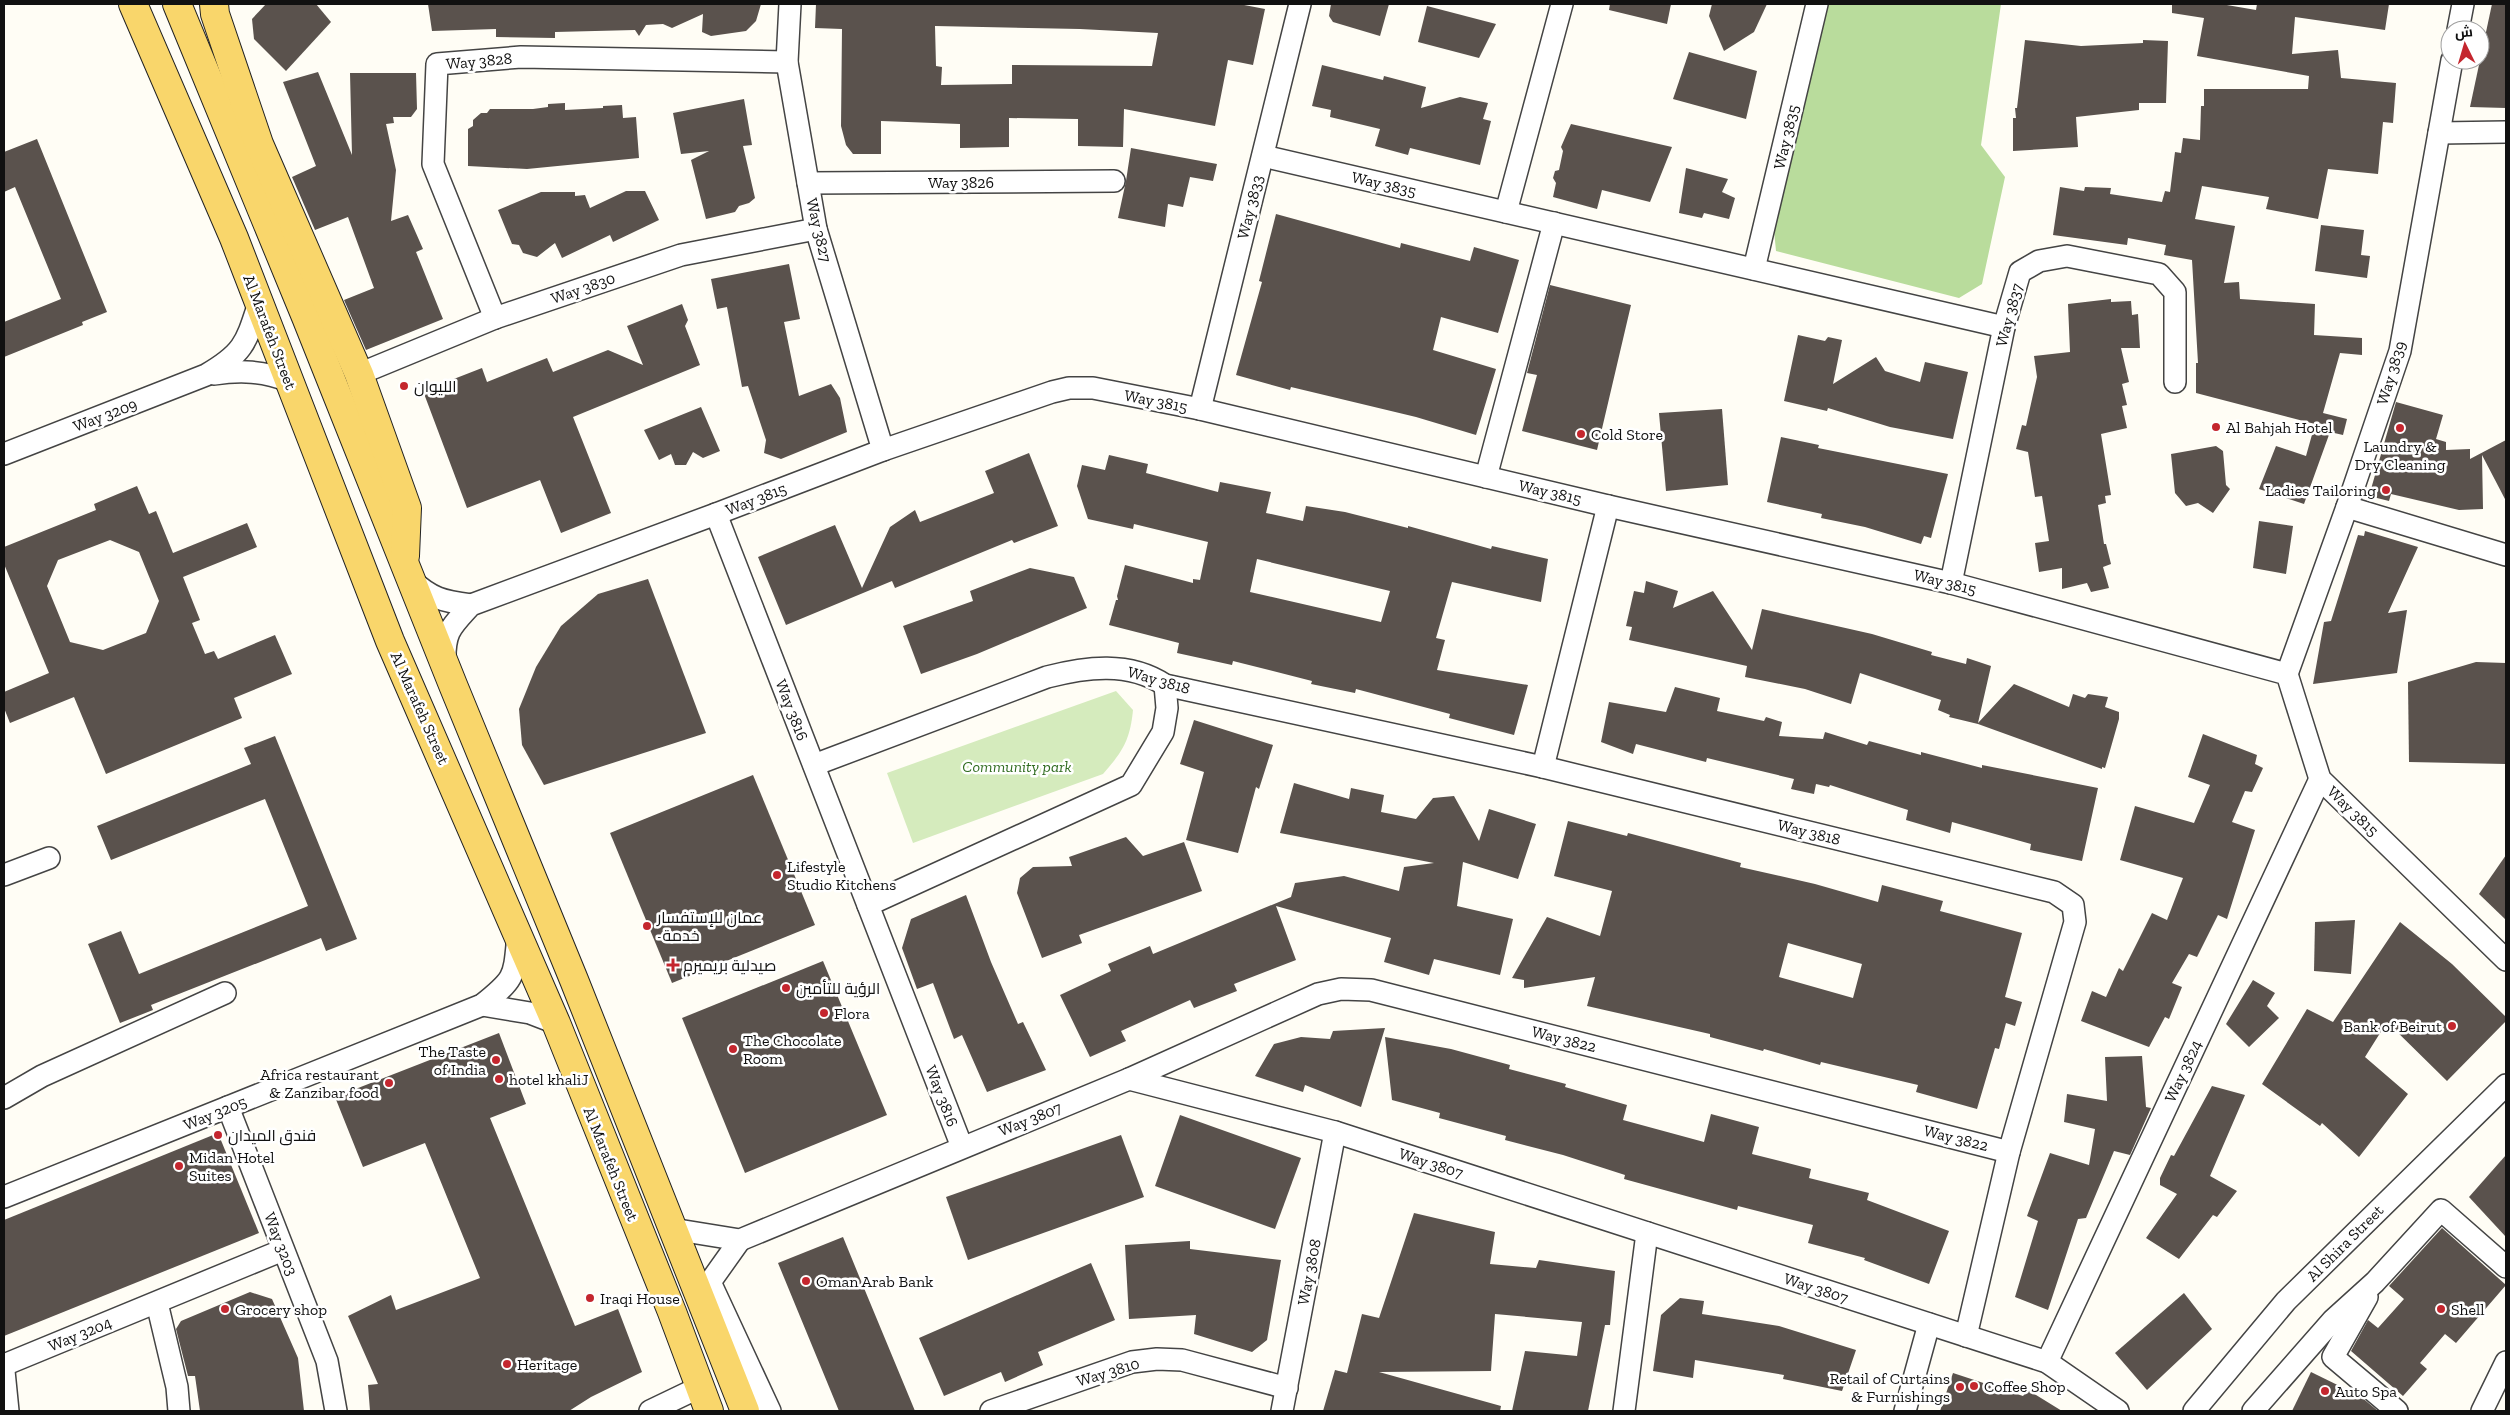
<svg xmlns="http://www.w3.org/2000/svg" width="2510" height="1415" font-family="'Zilla Slab',Cairo,serif">
<style>
.green{fill:#d5ebbd}
.forest{fill:#b9dc9c}
.building{fill:#5a524d;fill-rule:evenodd}
.lines{fill:none;stroke-linecap:round;stroke-linejoin:round}
.minor-casing{stroke:#444;stroke-width:24}
.major-casing{stroke:#222;stroke-width:30}
.minor{stroke:#fff;stroke-width:21}
.major{stroke:#f9d66b;stroke-width:28}
.poi-dot{fill:#c4262e;stroke:#fff;stroke-width:2}
.labels{text-anchor:middle;dominant-baseline:central;stroke-width:5;stroke-linejoin:round;paint-order:stroke}
.street-label{font-size:16px;fill:#111;stroke:#fff}
.poi-label{font-size:16px;fill:#111;stroke:#fff;text-anchor:start}
.park-label{font-size:16px;font-style:italic;fill:#2f6b1f;stroke:#fff}
</style>
<rect width="100%" height="100%" fill="#fffdf5"/>
<path class="green" d="M1116,691L1133,710C1130,740 1123,751 1103,774L913,843L887,773Z"/>
<path class="forest" d="M1828,4H2001L1981,145L2005,177L1982,284L1959,298L1776,251L1774,230Z"/>
<g class="building">
<path d="M266,4H316L331,22L286,71L254,39L252,19Z"/>
<path d="M428,4H761L756,21L746,31L711,36L702,32L703,14L672,28L663,24L646,25L639,36L635,30L555,32V38L496,37V29L432,31Z"/>
<path d="M816,4H1239L1265,9L1253,65L1228,60L1215,126L1124,109L1123,147L1078,146V119L1009,118V147L960,148V124L881,121V154H853L846,145L841,126L842,29L815,28ZM935,26L1080,29L1158,33L1152,66L1012,65V84L941,85L942,67L936,66Z"/>
<path d="M1331,4H1389L1380,36L1333,22L1329,16Z"/>
<path d="M1610,4H1671L1667,24L1609,10Z"/>
<path d="M1712,4H1767L1754,32L1724,51L1709,16Z"/>
<path d="M2172,4H2221L2256,10L2257,4H2389L2385,30L2295,17L2292,54L2338,50L2341,78L2396,83L2393,123L2383,122L2378,174L2328,169L2318,219L2266,209L2269,197L2202,186L2195,219L2235,226L2224,283L2239,282L2240,299L2315,304L2314,335L2362,338V355L2340,353L2323,413L2347,419L2343,435L2330,432L2304,504L2259,489L2276,446L2306,456L2315,424L2196,393V363H2198L2192,260L2164,255L2166,245L2128,238L2127,245L2053,235L2060,187L2084,191L2085,187L2111,188L2110,194L2162,202L2165,191L2170,192L2175,152L2181,153L2183,138L2200,140L2201,106H2204V89H2308L2309,76L2197,56L2204,18L2172,13Z"/>
<path d="M2492,4H2506V108L2470,107Z"/>
<path d="M1427,6L1496,24L1479,58L1418,42Z"/>
<path d="M2025,40L2081,46L2143,43V40L2168,41L2166,103H2139V110L2076,117L2078,147L2013,151V118H2016L2015,108H2017Z"/>
<path d="M1689,52L1757,71L1746,119L1673,99Z"/>
<path d="M1322,65L1383,80L1384,76L1426,87L1421,108L1460,97L1488,103L1483,119L1491,121L1480,165L1410,148L1408,155L1375,146L1380,129L1330,117L1331,110L1312,106Z"/>
<path d="M318,72L352,155L350,73H416L417,109L411,117H393L394,123L386,124L396,170L391,221L408,215L423,249L416,252L443,319L366,350L344,300L374,288L348,217L315,230L292,177L316,166L283,82Z"/>
<path d="M744,99L752,145L743,146L755,198L749,203L739,206L735,212L706,219L691,160L709,151L681,154L673,113Z"/>
<path d="M565,103V110L603,108V106L622,105L623,118L636,117L639,158L527,169L468,166V129L473,126V120L481,113H487L490,109H533L548,107V104Z"/>
<path d="M1571,124L1672,147L1650,202L1602,190L1597,209L1553,197L1556,183L1553,178L1555,171L1559,170L1563,151L1561,147Z"/>
<path d="M37,139L107,312L82,322L83,325L4,357V322L61,299L15,187L4,192V152Z"/>
<path d="M1131,148L1217,164L1213,181L1190,177L1183,207L1168,204L1165,227L1118,218L1126,181Z"/>
<path d="M1686,168L1728,179L1722,192L1735,198L1729,219L1704,213L1702,218L1679,213Z"/>
<path d="M626,191H645L659,220L613,242L610,235L562,258L555,243L537,257L523,253L519,245L512,244L498,210L541,192H575V196L585,195L590,208Z"/>
<path d="M1276,214L1400,248L1401,243L1470,261L1474,247L1519,260L1498,333L1441,317L1433,350L1496,369L1476,435L1416,417L1291,387L1290,390L1236,375L1262,282L1259,281Z"/>
<path d="M2321,225L2364,230L2361,255L2370,256L2367,278L2315,271Z"/>
<path d="M789,264L800,319L784,322L799,396L831,384L840,398L847,432L781,459L764,453L766,440L748,386L742,387L727,307L717,309L711,279Z"/>
<path d="M1550,285L1631,305L1597,450L1522,431L1537,375L1527,373Z"/>
<path d="M2111,299V302L2131,301L2132,315L2138,314L2140,348H2121L2129,382L2122,384L2127,405L2122,406L2127,428L2101,434L2111,495L2105,496L2106,503L2098,505L2104,544H2106L2111,564L2103,567L2109,588L2091,592L2087,583L2062,589V568L2039,572L2035,543L2049,541L2042,496L2035,497L2028,452L2016,449L2022,425L2026,426L2037,377L2034,356L2070,352L2068,304Z"/>
<path d="M682,304L688,320L685,326L700,365L573,417L611,513L561,533L540,480L467,508L423,391L482,368L487,382L547,358L553,372L608,350L643,365L627,326Z"/>
<path d="M1798,335L1825,341L1828,337L1842,340L1833,384L1876,357L1885,371L1920,382L1925,362L1968,372L1953,439L1890,427L1828,408L1827,411L1784,401Z"/>
<path d="M2396,402L2443,415L2436,439L2446,442V450L2470,449V459L2506,440V501L2482,455L2483,509L2459,510L2391,494L2389,501L2369,496Z"/>
<path d="M701,407L720,451L703,458L693,452L686,465H675L671,454L659,460L644,430Z"/>
<path d="M1722,409L1728,485L1666,491L1659,413Z"/>
<path d="M1781,437L1819,445L1818,448L1948,474L1931,538L1924,536L1921,544L1865,527L1821,518L1822,514L1767,502Z"/>
<path d="M2216,446L2223,451L2226,485L2230,489L2213,513L2198,503L2186,506L2175,493L2171,454Z"/>
<path d="M1029,453L1058,526L1014,543L1012,540L895,588L892,581L786,625L758,557L835,525L862,588L890,527L915,510L920,522L994,493L985,471Z"/>
<path d="M1109,455L1148,464L1146,473L1218,492L1220,482L1271,492L1266,513L1303,521L1306,506L1345,512L1408,528V526L1491,549L1492,546L1548,559L1541,602L1452,582L1436,638L1445,640L1437,670L1528,685L1514,735L1449,718L1450,714L1356,689L1355,693L1311,684L1312,681L1233,661L1232,665L1177,653L1179,643L1109,625L1116,600H1118L1117,596L1125,565L1193,583V579L1200,580L1208,542L1134,524L1133,529L1088,519L1077,486L1082,465L1105,470ZM1257,559L1390,591L1381,622L1250,592Z"/>
<path d="M137,486L149,514L156,511L173,553L247,523L257,547L183,577L200,620L192,623L205,654L214,651L218,659L275,635L292,674L234,698L242,718L106,774L74,697L10,723L4,708V692L49,673L4,564V547L96,510L94,504ZM110,540L139,552L159,601L146,633L103,650L70,642L47,586L58,560Z"/>
<path d="M2259,521L2293,526L2286,574L2253,568Z"/>
<path d="M2365,531L2418,547L2388,613L2407,610L2397,673L2313,684L2324,622L2331,621L2358,535L2364,536Z"/>
<path d="M1030,568L1074,577L1087,608L977,654L921,674L903,626L973,601L970,591Z"/>
<path d="M648,579L706,733L544,785L522,745L519,709L536,667L561,626L598,594Z"/>
<path d="M1646,581L1678,591L1673,608L1713,591L1752,650L1762,609L1872,634L1932,652L1931,655L1966,664L1967,658L1991,666L1978,723L2014,684L2069,707L2073,694L2085,698L2088,694L2108,697L2105,707L2119,712V719L2105,768L2102,767V769L1978,724L1949,717L1950,715L1938,710L1941,700L1860,673L1851,704L1805,689L1745,677L1747,666L1629,640L1632,627L1626,626L1634,591L1644,593Z"/>
<path d="M2476,662L2506,663V764L2409,762L2408,682Z"/>
<path d="M1675,687L1720,698L1717,711L1764,721L1766,717L1782,722L1779,736L1823,739L1825,732L1867,745L1869,741L1921,755V752L1982,768V765L2098,788L2082,861L2030,850L2031,844L1952,822L1950,833L1906,820L1908,810L1830,785L1829,787L1816,784L1814,794L1791,789L1794,779L1707,758L1706,762L1636,744L1633,754L1601,742L1609,702L1666,712Z"/>
<path d="M1194,720L1273,745L1259,789L1256,787L1238,853L1186,840L1204,772L1180,764Z"/>
<path d="M2203,734L2257,755L2255,764L2263,768L2252,792L2245,791L2232,822L2255,830L2227,919L2218,915L2197,957L2189,954L2172,983L2182,987L2169,1019L2165,1017L2149,1047L2081,1021L2092,991L2106,997L2119,968L2123,971L2152,913L2167,920L2183,878L2120,860L2135,806L2194,823L2210,785L2188,777Z"/>
<path d="M275,736L357,939L326,951L321,938L151,1005L153,1010L120,1023L88,944L121,931L139,974L308,906L265,799L111,860L97,826L251,764L244,748Z"/>
<path d="M753,775L815,925L672,983L610,833Z"/>
<path d="M1294,783L1349,799L1351,788L1384,795L1381,812L1416,819L1433,798L1454,796L1479,841L1489,809L1536,824L1518,879L1463,862L1457,906L1513,919L1500,975L1434,959L1429,975L1384,962L1391,938L1276,906L1296,960L1234,984L1237,991L1194,1008L1190,1000L1121,1031L1126,1041L1090,1057L1060,995L1111,971L1108,964L1150,946L1153,954L1291,897L1295,883L1344,876L1399,891L1404,867L1434,863L1280,833Z"/>
<path d="M1568,821L1627,836L1628,833L1741,863L1740,867L1815,884L1878,902L1882,885L1943,901L1940,911L2022,933L2005,997L2022,1002L2015,1026L2006,1023L1999,1049L1995,1048L1977,1109L1916,1092L1918,1085L1821,1062L1820,1065L1764,1049L1763,1051L1710,1037V1034L1587,1006L1595,977L1524,988V980L1512,978L1547,917L1600,936L1612,891L1554,876ZM1788,943L1862,964L1853,998L1779,977Z"/>
<path d="M1126,837L1143,856L1184,842L1202,891L1079,935L1082,943L1042,958L1017,893L1020,878L1033,867L1072,866L1069,857Z"/>
<path d="M2506,855V920L2479,894Z"/>
<path d="M966,895L991,962L1018,1024L1023,1022L1046,1070L987,1092L962,1035L954,1039L933,983L917,989L902,948L911,919Z"/>
<path d="M2355,920L2351,974L2314,971L2315,922Z"/>
<path d="M2400,922L2452,964L2506,1017V1021L2447,1081L2387,1022L2365,1057L2408,1094L2359,1157L2322,1123L2320,1126L2262,1084L2307,1009L2333,1022Z"/>
<path d="M823,961L887,1115L745,1173L682,1018Z"/>
<path d="M2253,980L2275,993L2267,1006L2279,1018L2249,1047L2226,1024Z"/>
<path d="M1385,1028L1361,1107L1305,1085L1303,1092L1255,1076L1274,1044L1301,1037L1330,1039L1333,1031Z"/>
<path d="M499,1033L526,1104L490,1118L575,1326L618,1309L642,1372L591,1397L569,1411H370L368,1385L378,1384L348,1316L391,1295L396,1310L480,1278L425,1143L363,1167L335,1097Z"/>
<path d="M1385,1037L1451,1049L1510,1065L1509,1069L1566,1084L1565,1087L1627,1105L1623,1120L1704,1142L1711,1114L1759,1127L1752,1154L1811,1169L1809,1178L1869,1193L1867,1200L1949,1231L1929,1284L1864,1260L1865,1258L1808,1243L1813,1225L1738,1206L1737,1210L1624,1179L1625,1175L1563,1155L1505,1140L1506,1136L1439,1118L1440,1113L1392,1100Z"/>
<path d="M2142,1056L2146,1107L2151,1108L2130,1155L2114,1151L2086,1218L2078,1219L2048,1310L2015,1297L2038,1221L2027,1216L2050,1153L2089,1165L2095,1129L2064,1122L2067,1094L2107,1101L2105,1057Z"/>
<path d="M2212,1086L2245,1095L2210,1176L2237,1191L2217,1217L2213,1215L2179,1259L2146,1238L2177,1194L2160,1185V1178L2171,1155L2174,1156Z"/>
<path d="M1180,1115L1301,1158L1275,1229L1155,1186Z"/>
<path d="M218,1133L259,1233L4,1336V1220Z"/>
<path d="M1121,1135L1144,1197L968,1260L946,1197Z"/>
<path d="M2506,1155V1237L2469,1197Z"/>
<path d="M1414,1213L1495,1232L1490,1264L1536,1268L1539,1260L1615,1271L1610,1325H1605L1588,1411H1512L1525,1351L1577,1356L1582,1322L1495,1314L1491,1371L1379,1372L1501,1406L1500,1411H1323L1335,1370L1347,1373L1362,1314L1379,1318Z"/>
<path d="M2442,1228L2506,1285L2456,1343L2445,1334L2420,1363L2427,1369L2403,1396L2351,1351L2368,1320L2378,1328L2404,1299L2389,1286Z"/>
<path d="M843,1237L859,1276L915,1411H839L778,1263Z"/>
<path d="M1190,1241V1249L1281,1260L1267,1340L1252,1352L1194,1334L1196,1315L1129,1319L1125,1245Z"/>
<path d="M1091,1263L1115,1320L1038,1352L1043,1365L1005,1382L1001,1372L944,1396L919,1338Z"/>
<path d="M250,1292L272,1299L298,1358L304,1411H200L195,1376H188L176,1329L181,1321Z"/>
<path d="M2184,1293L2212,1329L2147,1390L2115,1353Z"/>
<path d="M1680,1298L1704,1301L1702,1314L1779,1326L1856,1350L1842,1391L1783,1379L1784,1375L1695,1360L1693,1378L1653,1371L1661,1315Z"/>
<path d="M2311,1372L2360,1396L2378,1411H2292Z"/>
<path d="M1953,1373L2023,1396L2028,1390L2062,1411H1940Z"/>
</g>
<g class="lines">
<defs>
<g id="minor">
<path d="M790,4L787,62L816,229L883,450"/>
<path d="M2458,30L2463,4"/>
<path d="M2439,133L2506,132"/>
<path d="M1263,156L2004,327"/>
<path d="M808,183L1114,181"/>
<path d="M1506,212L1562,4"/>
<path d="M1754,269L1817,4"/>
<path d="M495,318L433,164L437,64L521,57L787,62"/>
<path d="M214,374C241,370 263,371 289,381"/>
<path d="M359,374L495,318L681,255L816,229"/>
<path d="M1200,409L1300,4"/>
<path d="M4,454L206,375C244,353 246,343 259,303"/>
<path d="M1486,477L1554,223"/>
<path d="M2347,507L2506,555"/>
<path d="M716,514L962,1147"/>
<path d="M410,579C432,599 442,601 471,605"/>
<path d="M1951,583L2004,327L2020,272L2039,261L2067,256L2159,274L2175,292V382"/>
<path d="M445,663C444,631 451,627 471,605L716,514L883,450L1052,392L1069,388H1093L1200,409L1608,506L1951,583L2287,674L2320,779L2506,960"/>
<path d="M2287,674L2347,507L2400,351L2452,60"/>
<path d="M814,765L1047,677C1086,667 1129,661 1165,685L1543,767L2054,892L2073,905L2075,922L2009,1152L1966,1336"/>
<path d="M1543,767L1608,506"/>
<path d="M4,875L49,858"/>
<path d="M868,905L1131,785L1163,732L1167,708L1165,685"/>
<path d="M482,1005L530,1013L556,1023"/>
<path d="M1129,1079L1318,994L1341,989L1371,990L2009,1152"/>
<path d="M4,1098L42,1076L225,993"/>
<path d="M228,1107L327,1361L336,1411"/>
<path d="M4,1197L482,1005C516,978 514,977 518,935"/>
<path d="M672,1229L740,1240L1129,1079L1335,1132L2047,1362L2118,1411"/>
<path d="M710,1282L770,1411"/>
<path d="M703,1292L740,1240"/>
<path d="M2367,1297L2333,1357L2397,1411"/>
<path d="M157,1303L177,1387L179,1411"/>
<path d="M2047,1362L2320,779"/>
<path d="M4,1365L283,1250"/>
<path d="M4,1371L8,1411"/>
<path d="M650,1411L700,1387"/>
<path d="M991,1411L1132,1362L1157,1359L1182,1360L1287,1388"/>
<path d="M1282,1411L1335,1132"/>
<path d="M1624,1411L1647,1233"/>
<path d="M1905,1411L1929,1324"/>
<path d="M2194,1411L2286,1301L2506,1085"/>
<path d="M2253,1411L2333,1320L2375,1282L2441,1210L2506,1267"/>
<path d="M2482,1411L2506,1362"/>
</g>
<g id="major">
<path d="M133,4L234,238L390,641L556,1023L672,1312L709,1411"/>
<path d="M177,4L306,317L453,685L574,980L745,1411"/>
<path d="M214,4L215,14L259,144L359,374L407,508L405,556"/>
</g>
</defs>
<use href="#minor" class="minor-casing"/>
<use href="#major" class="major-casing"/>
<use href="#minor" class="minor"/>
<use href="#major" class="major"/>
</g>
<g class="poi-dot">
<circle cx="404" cy="386" r="5"/>
<circle cx="2216" cy="427" r="5"/>
<circle cx="2400" cy="428" r="5"/>
<circle cx="1581" cy="434" r="5"/>
<circle cx="2386" cy="490" r="5"/>
<circle cx="777" cy="875" r="5"/>
<circle cx="647" cy="926" r="5"/>
<path d="M670.5 957.5h5v5h5v5h-5v5h-5v-5h-5v-5h5z"/>
<circle cx="786" cy="988" r="5"/>
<circle cx="824" cy="1013" r="5"/>
<circle cx="2452" cy="1026" r="5"/>
<circle cx="733" cy="1049" r="5"/>
<circle cx="496" cy="1060" r="5"/>
<circle cx="499" cy="1079" r="5"/>
<circle cx="389" cy="1083" r="5"/>
<circle cx="218" cy="1135" r="5"/>
<circle cx="179" cy="1166" r="5"/>
<circle cx="806" cy="1281" r="5"/>
<circle cx="590" cy="1298" r="5"/>
<circle cx="225" cy="1309" r="5"/>
<circle cx="2441" cy="1309" r="5"/>
<circle cx="507" cy="1364" r="5"/>
<circle cx="1974" cy="1386" r="5"/>
<circle cx="1960" cy="1387" r="5"/>
<circle cx="2325" cy="1391" r="5"/>
</g>
<g class="labels">
<g class="street-label">
<text transform="translate(479 61) rotate(-5)">Way 3828</text>
<text transform="translate(1786 137) rotate(-77)">Way 3835</text>
<text x="961" y="182">Way 3826</text>
<text transform="translate(1384 184) rotate(13)">Way 3835</text>
<text transform="translate(1250 207) rotate(-76)">Way 3833</text>
<text transform="translate(819 230) rotate(77)">Way 3827</text>
<text transform="translate(583 288) rotate(-19)">Way 3830</text>
<text transform="translate(2009 315) rotate(-75)">Way 3837</text>
<text transform="translate(270 332) rotate(69)">Al Marafeh Street</text>
<text transform="translate(2391 373) rotate(-73)">Way 3839</text>
<text transform="translate(1156 401) rotate(11)">Way 3815</text>
<text transform="translate(105 415) rotate(-21)">Way 3209</text>
<text transform="translate(1550 492) rotate(13)">Way 3815</text>
<text transform="translate(756 499) rotate(-21)">Way 3815</text>
<text transform="translate(1945 582) rotate(14)">Way 3815</text>
<text transform="translate(1159 680) rotate(16)">Way 3818</text>
<text transform="translate(420 708) rotate(66)">Al Marafeh Street</text>
<text transform="translate(792 710) rotate(69)">Way 3816</text>
<text transform="translate(2353 811) rotate(44)">Way 3815</text>
<text transform="translate(1809 832) rotate(14)">Way 3818</text>
<text transform="translate(1564 1039) rotate(14)">Way 3822</text>
<text transform="translate(2183 1071) rotate(-65)">Way 3824</text>
<text transform="translate(942 1096) rotate(69)">Way 3816</text>
<text transform="translate(215 1113) rotate(-22)">Way 3205</text>
<text transform="translate(1030 1119) rotate(-22)">Way 3807</text>
<text transform="translate(1956 1138) rotate(14)">Way 3822</text>
<text transform="translate(1431 1163) rotate(18)">Way 3807</text>
<text transform="translate(611 1164) rotate(68)">Al Marafeh Street</text>
<text transform="translate(2345 1243) rotate(-45)">Al Shira Street</text>
<text transform="translate(281 1244) rotate(69)">Way 3203</text>
<text transform="translate(1309 1272) rotate(-79)">Way 3808</text>
<text transform="translate(1816 1288) rotate(18)">Way 3807</text>
<text transform="translate(80 1334) rotate(-22)">Way 3204</text>
<text transform="translate(1108 1372) rotate(-17)">Way 3810</text>
</g>
<g class="poi-label">
<text x="414" y="386">الليوان</text>
<text x="2226" y="427">Al Bahjah Hotel</text>
<text x="1591" y="434">Cold Store</text>
<text x="2400" y="446" text-anchor="middle">Laundry &amp;<tspan x="2400" dy="18">Dry Cleaning</tspan></text>
<text x="2376" y="490" text-anchor="end">Ladies Tailoring</text>
<text x="787" y="866">Lifestyle<tspan x="787" dy="18">Studio Kitchens</tspan></text>
<text x="657" y="917">عمان للإستفسار<tspan x="657" dy="18">-خدمة</tspan></text>
<text x="683" y="965">صيدلية بريميرم</text>
<text x="796" y="988">الرؤية للتأمين</text>
<text x="834" y="1013">Flora</text>
<text x="2442" y="1026" text-anchor="end">Bank of Beirut</text>
<text x="743" y="1040">The Chocolate<tspan x="743" dy="18">Room</tspan></text>
<text x="486" y="1051" text-anchor="end">The Taste<tspan x="486" dy="18">of India</tspan></text>
<text x="379" y="1074" text-anchor="end">Africa restaurant<tspan x="379" dy="18">&amp; Zanzibar food</tspan></text>
<text x="509" y="1079">hotel khaliJ</text>
<text x="228" y="1135">فندق الميدان</text>
<text x="189" y="1157">Midan Hotel<tspan x="189" dy="18">Suites</tspan></text>
<text x="816" y="1281">Oman Arab Bank</text>
<text x="600" y="1298">Iraqi House</text>
<text x="235" y="1309">Grocery shop</text>
<text x="2451" y="1309">Shell</text>
<text x="517" y="1364">Heritage</text>
<text x="1950" y="1378" text-anchor="end">Retail of Curtains<tspan x="1950" dy="18">&amp; Furnishings</tspan></text>
<text x="1984" y="1386">Coffee Shop</text>
<text x="2335" y="1391">Auto Spa</text>
</g>
<g class="park-label">
<text x="1017" y="766">Community park</text>
</g>
</g>
<rect width="2510" height="1415" fill="none" stroke="#111111" stroke-width="10"/>
<g transform="translate(2465 45) rotate(355)"><circle r="24" fill="#ffffff" stroke="#a0a0a0"/>
<path d="M0-4L9 19L0 12L-9 19Z" fill="#c4262e"/>
<text y="-8" font-size="14" font-weight="bold" text-anchor="middle" fill="#111111">ش</text>
</g>
</svg>
